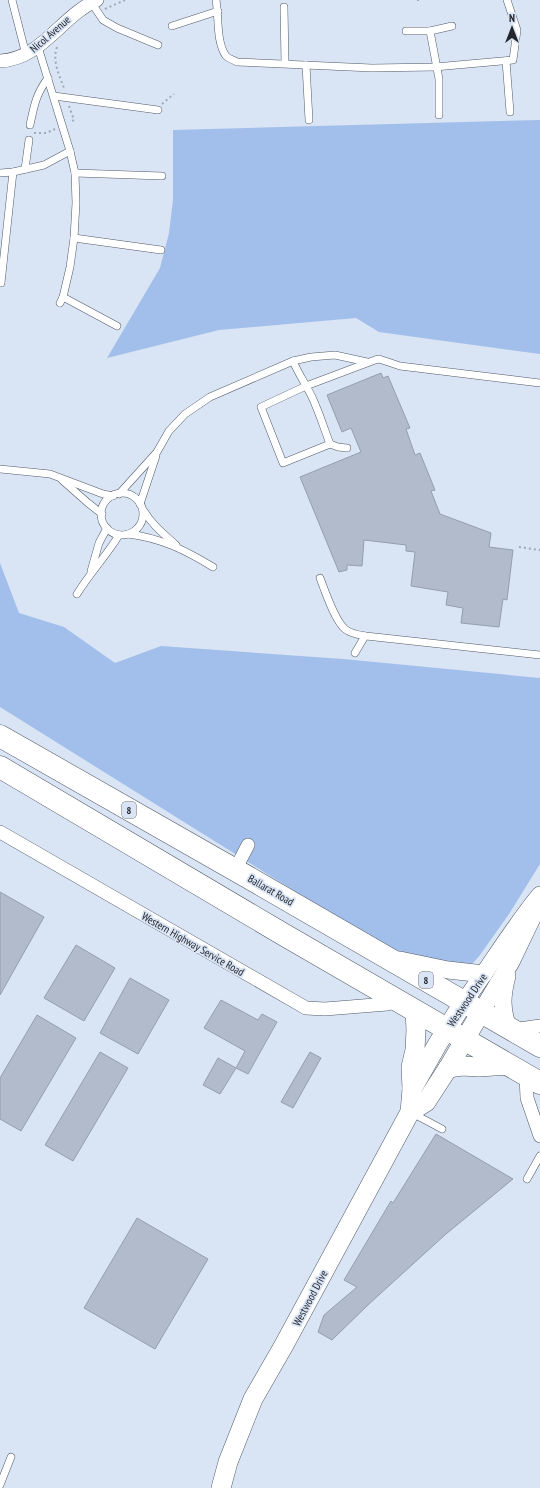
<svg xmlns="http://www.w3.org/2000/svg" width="540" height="1488" font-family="'PT Sans Narrow',sans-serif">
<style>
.green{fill:#a2bfeb}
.building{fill:#b1bbcb;stroke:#949eae}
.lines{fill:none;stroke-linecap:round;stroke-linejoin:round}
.service-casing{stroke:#515a68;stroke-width:8}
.minor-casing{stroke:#515a68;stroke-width:14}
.tertiary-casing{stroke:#515a68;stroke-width:18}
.secondary-casing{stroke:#515a68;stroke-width:20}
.trunk-casing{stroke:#515a68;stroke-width:23}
.path{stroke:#a0a9b6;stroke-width:2;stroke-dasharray:2 3;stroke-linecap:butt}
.service{stroke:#fff;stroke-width:7}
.minor{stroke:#fff;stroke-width:13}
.tertiary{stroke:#fff;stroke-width:17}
.secondary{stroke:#fff;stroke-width:19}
.trunk{stroke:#fff;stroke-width:22}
.labels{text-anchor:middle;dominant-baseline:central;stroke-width:3.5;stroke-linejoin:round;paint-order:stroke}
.shield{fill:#d9e4f4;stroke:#5a6069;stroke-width:1}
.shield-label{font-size:10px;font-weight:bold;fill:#24282e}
.street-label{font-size:11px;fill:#24282e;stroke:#d9e4f4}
</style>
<rect width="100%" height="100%" fill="#d9e4f4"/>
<g class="green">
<path d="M540,120V354L379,332L356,318L219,330L107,358L160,268L169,233L173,200V130Z"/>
<path d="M0,563L19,613L64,627L115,663L161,646L343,659L540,678V864L509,914L480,955L473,963L462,967L392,952L0,707Z"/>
</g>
<g class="building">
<path d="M381,373L383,378L388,376L410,428L406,429L415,455L420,453L435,490L431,491L440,514L491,533L489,547L513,550L507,600L503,599L499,627L461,623L463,608L446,605L448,592L411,586L415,552L406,551V545L364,540L362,566L347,565V570L339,572L300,477L361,452L351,428L342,432L327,395Z"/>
<path d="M0,892L44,917L0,995Z"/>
<path d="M76,945L115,968L84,1021L44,998Z"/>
<path d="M130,978L169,1000L138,1054L100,1033Z"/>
<path d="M221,1000L258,1020L262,1014L277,1022L248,1074L236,1068L245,1051L204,1028Z"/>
<path d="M37,1015L76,1038L21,1131L0,1119V1078Z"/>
<path d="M100,1052L128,1068L73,1161L45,1145Z"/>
<path d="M310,1052L321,1058L293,1108L281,1102Z"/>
<path d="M218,1058L236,1068L220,1094L203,1085Z"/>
<path d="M436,1134L513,1179L446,1234L369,1304L332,1340L318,1332L324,1315L357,1287L344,1280L391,1201L393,1203Z"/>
<path d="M137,1218L208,1259L155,1349L84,1308Z"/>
</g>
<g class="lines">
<defs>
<g id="service">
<path d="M12,0L26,55"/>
<path d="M216,0C219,17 216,42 226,56C229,59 234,60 237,62L372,68L435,67L513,60L517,30L507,0"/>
<path d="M91,2L103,20L117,28L158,45"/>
<path d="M284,7L285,63"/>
<path d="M172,26L218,11"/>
<path d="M406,31H430L452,26"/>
<path d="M430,31L439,79V115"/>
<path d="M38,47L70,151L75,173L76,203L74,238L70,267L63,297L60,303"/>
<path d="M506,61L510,112"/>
<path d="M306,65L309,120"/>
<path d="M54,96L158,110"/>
<path d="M30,125C34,106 36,94 48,78"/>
<path d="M25,169L29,140"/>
<path d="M0,173L13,172L44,165L70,151"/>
<path d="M75,173L162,176"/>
<path d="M74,238L161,250"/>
<path d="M1,283L13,172"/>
<path d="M63,297L117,326"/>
<path d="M293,361C298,373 306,385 312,397C319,412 324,428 330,444L283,463L261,407L306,386L375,360L379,359L400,366L540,383"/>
<path d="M330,444L338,447L347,448"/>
<path d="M0,469L50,474L103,494L113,496"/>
<path d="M62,480L88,503L102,514"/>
<circle cx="122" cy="514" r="21"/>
<path d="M119,494L157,452L169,431L185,414L210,397L293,361L311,357L335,355L367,362"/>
<path d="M140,504L156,456"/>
<path d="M144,511C152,525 164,534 176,545"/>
<path d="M128,534C161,538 185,550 213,567"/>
<path d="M91,571L99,543L107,528"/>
<path d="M320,578C325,591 335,621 345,629C351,634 359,635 366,636L540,655"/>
<path d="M77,594C90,573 107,555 119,535"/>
<path d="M355,653L365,636"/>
<path d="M412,1113L442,1129"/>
<path d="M527,1179L540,1156"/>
<path d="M0,1485L11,1457"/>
</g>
<g id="minor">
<path d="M0,61C42,59 61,16 97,0"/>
<path d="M0,832L306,1008L325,1009L387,1004L398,1001"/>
<path d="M235,870L248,845"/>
<path d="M513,1030L540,1026"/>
<path d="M526,1075L527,1098L540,1136"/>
</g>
<g id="tertiary">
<path d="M400,960L448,970L484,974"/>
<path d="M507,976C502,995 501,1009 508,1027"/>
<path d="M463,1003C490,967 512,929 540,895"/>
<path d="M481,1012L511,962L534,914"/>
</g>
<g id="secondary">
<path d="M448,1068L462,1066L479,1067L509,1065"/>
<path d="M412,1088L411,1067L415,1050L416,1030L415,1011"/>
<path d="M410,1112L426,1102L448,1068L481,1012"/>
<path d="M221,1488L228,1462L253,1399L284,1345L410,1112L412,1089L437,1045L463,1003"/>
</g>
<g id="trunk">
<path d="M0,736L258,883L540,1046"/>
<path d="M0,767L281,933L540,1083"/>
</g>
</defs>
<use href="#service" class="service-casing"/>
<use href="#minor" class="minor-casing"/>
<use href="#tertiary" class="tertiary-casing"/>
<use href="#secondary" class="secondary-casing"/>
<use href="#trunk" class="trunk-casing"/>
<g class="path">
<path d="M417,0H422"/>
<path d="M105,9L125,0"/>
<path d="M57,47C52,60 59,75 64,88"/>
<path d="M162,104L174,94"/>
<path d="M69,106L74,120L70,122"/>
<path d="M34,133H46L55,129"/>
<path d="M519,547L540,550"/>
</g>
<use href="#service" class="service"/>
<use href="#minor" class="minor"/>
<use href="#tertiary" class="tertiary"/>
<use href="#secondary" class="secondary"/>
<use href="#trunk" class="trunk"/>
</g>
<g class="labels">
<g class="shield">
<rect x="122" y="802" width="14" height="16" rx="3"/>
<rect x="419" y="972" width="14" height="16" rx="3"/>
</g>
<g class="shield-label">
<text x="129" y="810">8</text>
<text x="426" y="980">8</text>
</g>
<g class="street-label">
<text transform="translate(50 34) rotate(-41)">Nicol Avenue</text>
<text transform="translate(271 890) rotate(30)">Ballarat Road</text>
<text transform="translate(193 944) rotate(30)">Western Highway Service Road</text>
<text transform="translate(467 1000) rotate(-56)">Westwood Drive</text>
<text transform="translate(310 1298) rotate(-62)">Westwood Drive</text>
</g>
</g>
<g transform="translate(512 28)" stroke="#d9e4f4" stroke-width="3" paint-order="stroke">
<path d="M0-3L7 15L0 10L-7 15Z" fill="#24282e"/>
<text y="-6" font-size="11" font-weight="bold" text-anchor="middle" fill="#24282e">N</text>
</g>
</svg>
